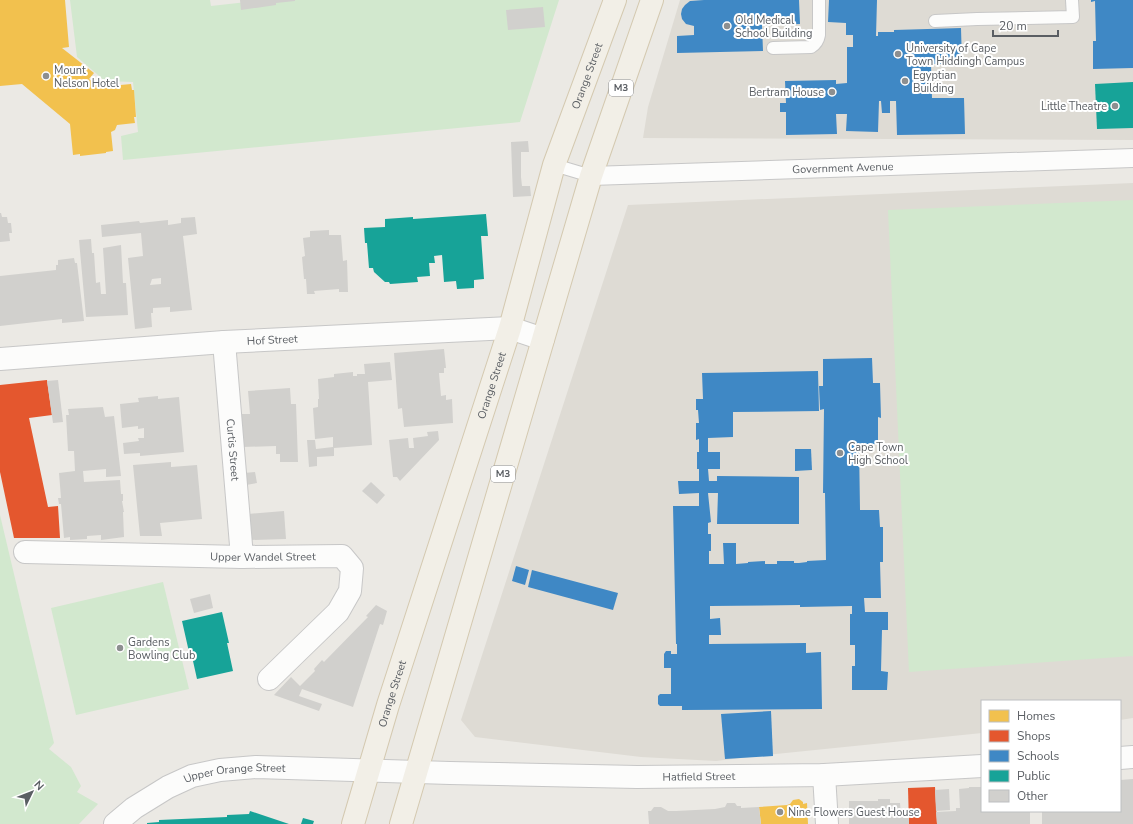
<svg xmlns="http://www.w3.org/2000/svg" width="1133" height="824" font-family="'Nunito Sans',sans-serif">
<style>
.education{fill:#dedbd4}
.green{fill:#d2e8ce}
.homes{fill:#f2c14e}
.shops{fill:#e4572e}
.schools{fill:#3f88c5}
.public{fill:#17a398}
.building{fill:#d1d0cd;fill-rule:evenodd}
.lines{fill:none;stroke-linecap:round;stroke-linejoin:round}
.service-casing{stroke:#c7c7c7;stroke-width:14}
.pedestrian-casing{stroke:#c7c7c7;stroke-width:20}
.minor-casing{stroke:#c7c7c7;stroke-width:24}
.tertiary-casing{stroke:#c7c7c7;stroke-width:24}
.primary-casing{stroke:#d4c9b0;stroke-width:24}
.service{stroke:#fcfcfb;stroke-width:12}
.pedestrian{stroke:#fcfcfb;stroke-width:18}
.minor{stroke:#fcfcfb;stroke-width:22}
.tertiary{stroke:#fcfcfb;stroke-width:22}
.primary{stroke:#f2efe7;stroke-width:22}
.poi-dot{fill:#8d8f90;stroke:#fff;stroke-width:1.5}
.labels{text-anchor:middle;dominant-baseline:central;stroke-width:4;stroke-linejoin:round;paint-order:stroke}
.shield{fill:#fff;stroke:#8c8e92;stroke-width:1}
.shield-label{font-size:10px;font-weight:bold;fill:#5a5e63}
.poi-label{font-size:11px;fill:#5a5e63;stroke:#fff;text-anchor:start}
.street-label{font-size:11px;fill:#5a5e63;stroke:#fff}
</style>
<rect width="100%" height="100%" fill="#ebe9e4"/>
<g class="education">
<path d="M680,0H1133V140L643,138L648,107Z"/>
<path d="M1133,183V718L1120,720V701H982V733L766,755L716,761L641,757L475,737L461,720L628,205Z"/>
</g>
<g class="green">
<path d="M70,0H210L211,6L264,0H559L520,122L123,160L121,136L138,132L133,82L105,81L77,57Z"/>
<path d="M1133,200V656L909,672L888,210Z"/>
<path d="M0,515L54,743L49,749L71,767L81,786L77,792L98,804L79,824H0Z"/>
<path d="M163,582L189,689L76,715L51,608Z"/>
</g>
<g class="homes">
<path d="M0,0H65L69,47L62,48L94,73L89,79L100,87L131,84L132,90H134L136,117H134L135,123L117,125L115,130L111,132L113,151L106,152V153L80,156V154L73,155L70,124L22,84L0,86Z"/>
<path d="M799,799L803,802V804L807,803L808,824H761L759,807L787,805L790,804L793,800Z"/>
</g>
<g class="shops">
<path d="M47,380L52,415L29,418L48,507L58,506L60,538H14L0,472V385Z"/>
<path d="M935,787L937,824H909L908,788Z"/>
</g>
<g class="schools">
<path d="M704,0H799L800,24L762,25L763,51L677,53V36L694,35V26L686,24L682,19L681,14L682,9L685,5L690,1Z"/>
<path d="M829,0H877L876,36H878V32H894V30L961,28L962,64H931L932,98H964L965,134L897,135L896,101H890V113H882L881,101H879L878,132L846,131L847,114H836L837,134L786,135V112H780V103H786L785,81L836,80V84L847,83V47H853V35H846V23L828,22Z"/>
<path d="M1091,0H1133V68L1093,69V41H1096L1095,1L1091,2Z"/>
<path d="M872,358L873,383H880L881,418L878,417V444H859L860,510H879L880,527H883V562H880L881,598H864L865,612H888V630H882L881,671L888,672L887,690H852V666H855V645H850V614H852V606L800,607V605L710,606V619L720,618L721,635H709V644L806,643V653L821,652L822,709L682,710V706H660L658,704V696L660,694H671V668H664V654L666,651H671V654H677V644H676L673,506H699V493L679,494L678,481H699V469H697V452H699V439L696,440V423H699L698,410H696V399H703L702,373L818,371L819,411L733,412V437L708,438V452H720V469H708L709,481H717V476L799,477V524H717L718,493H708L711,522L708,523V534H711V551H709V564H724L723,543H736V564L748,563V562L765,561V564H777V561H794V563H799L807,562V561L826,560L825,493H823L824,409L820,410L819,386H823V359Z"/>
<path d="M795,449H811L812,470L795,471Z"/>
<path d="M516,566L529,570L525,585L512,581Z"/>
<path d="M532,570L618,593L613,610L528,587Z"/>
<path d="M771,711L773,756L725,759L721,714Z"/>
</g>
<g class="public">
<path d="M1133,82V128L1097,129L1095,84Z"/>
<path d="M486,214L488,236H481L484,279L474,280V288L457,289L456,281L444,282L442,255L434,256L435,263H429L430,276L417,277L418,282L390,284L389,282H385L374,272L373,268H369L367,243H365L364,228L385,227V219L413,217V219Z"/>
<path d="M222,612L229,643H227L233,671L197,679L191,652H189L182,621Z"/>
<path d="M250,811L289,824H147V823L159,822V820L227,817V815L249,814Z"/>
<path d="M303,818L314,821L313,824H301Z"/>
</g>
<g class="building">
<path d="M240,0H295V1L276,3V5L241,10Z"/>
<path d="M543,7L545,27L508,30L506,10Z"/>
<path d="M528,141L529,152H521V177L522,186H530L531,196L513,197L511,142Z"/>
<path d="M0,213H1L2,217H7L8,223H11L12,233H9L10,241L0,242Z"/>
<path d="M195,217L197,234L183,236L192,310L170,312V307L153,308V313H151L152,327L135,329L128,258L143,256L141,233L102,237L101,225L139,221L140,223L168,220V225L181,223V218ZM161,278V284L150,285L152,279Z"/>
<path d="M329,230V235H341L343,261L347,260L348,292H339V289L314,291L315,294H307L306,279H304L302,257L305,256L303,238L310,237V231Z"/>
<path d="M91,239L92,253H94L96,283L100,282L101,294H106L103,248L121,245L123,283H126L128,315L86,317L79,240Z"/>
<path d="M74,258L75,263H77L84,321L62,323V319L0,326V276L56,270V265H58V260Z"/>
<path d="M444,349L446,368H444V373H439L441,396L446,395V400L452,399L453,423L404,427L402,408L398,409L394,353Z"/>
<path d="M390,362L392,380L368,382L372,445L334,448V456L317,457V466L309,467L307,440H315L316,449L333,447V437L315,439L313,408L318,407V399H319L318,379L334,377V374L353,372V376H357V374H365L364,364Z"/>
<path d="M58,380L63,422L53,423L47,381Z"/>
<path d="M290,388L291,404H296L298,462H280V454H276V446L243,447L239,414H250L248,391Z"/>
<path d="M158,396V399L179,397L184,452L140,456V453L124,454L123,443L139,441L138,438H144V428L138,429V426L122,428L120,404L139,402L138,398Z"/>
<path d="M103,407L105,417L114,416L121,476L106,477V469L83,471L84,482L120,480L121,494H123V501H122L124,512H123L124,537L101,540V535L87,536V539L70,540V537L64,538L61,504H59L58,498H61L59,473L75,471L74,451H68L66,415H69L68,409Z"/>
<path d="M438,431L439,440L400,481L397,477H393L389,440L408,438L409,448H414L413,438L428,436L427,432Z"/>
<path d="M171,462V467L197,465L202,519L160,523L162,536H140L133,465Z"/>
<path d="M255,472L257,483L246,485L244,473Z"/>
<path d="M371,482L385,495L377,504L362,491Z"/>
<path d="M284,511L286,539L251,540L248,514Z"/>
<path d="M210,594L213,608L194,613L190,599Z"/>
<path d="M376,605L387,611L383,625L380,624L353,707L302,689L299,696L322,704L319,711L274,695L291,677L300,686L315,671L314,669L322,660L324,662L368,617L366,616Z"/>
<path d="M1133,779V824H1042V811H1120V780Z"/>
<path d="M969,787H982V811H1030V824H937L936,812L956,811V808H960L959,789L969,788Z"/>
<path d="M949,789L950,810L936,811L935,790Z"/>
<path d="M878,799H890V803H900L901,815L909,814V824H849V801H878Z"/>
<path d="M727,803H735L737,806H741V808L759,807L761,824H649L648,811H651L654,807H661L668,811H676L715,809L725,807Z"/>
</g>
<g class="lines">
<defs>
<g id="service">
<path d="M935,21L977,19L1073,17L1072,0"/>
<path d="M773,48L811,47C816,44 818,41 819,35V0"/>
<path d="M554,165L591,176"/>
</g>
<g id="pedestrian">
<path id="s1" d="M591,176L1133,158"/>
</g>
<g id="minor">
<path id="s2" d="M224,342L242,557"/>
<path id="s3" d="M0,359L224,342L510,328L543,339"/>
<path id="s4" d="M25,552L242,557L342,556L352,568L350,591L338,612L269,679"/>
<path d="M824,775L827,824"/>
</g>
<g id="tertiary">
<path d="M1120,758L1133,757"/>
<path id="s5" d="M115,824L134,808L168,787L192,776L220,770L256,767L450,773L637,777L824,775L982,766"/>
</g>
<g id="primary">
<path id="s6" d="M353,824L388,705L510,328L554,165L615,0"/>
<path d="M401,824L591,176L652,0"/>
</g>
</defs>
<use href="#service" class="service-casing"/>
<use href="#pedestrian" class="pedestrian-casing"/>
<use href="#minor" class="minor-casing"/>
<use href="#tertiary" class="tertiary-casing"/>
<use href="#primary" class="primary-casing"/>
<use href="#service" class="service"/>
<use href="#pedestrian" class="pedestrian"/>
<use href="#minor" class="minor"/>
<use href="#tertiary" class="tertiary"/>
<use href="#primary" class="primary"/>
</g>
<g class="poi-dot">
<circle cx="727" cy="26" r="4"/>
<circle cx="898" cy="54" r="4"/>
<circle cx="46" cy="76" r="4"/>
<circle cx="905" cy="81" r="4"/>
<circle cx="832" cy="92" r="4"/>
<circle cx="1115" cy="106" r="4"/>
<circle cx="840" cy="453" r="4"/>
<circle cx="120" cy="648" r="4"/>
<circle cx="780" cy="812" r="4"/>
</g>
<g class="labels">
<g class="shield">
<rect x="609" y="80" width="24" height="16" rx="3"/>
<rect x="491" y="466" width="24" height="16" rx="3"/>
</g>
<g class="shield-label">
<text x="621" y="88">M3</text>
<text x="503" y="474">M3</text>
</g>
<g class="poi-label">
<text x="735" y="20">Old Medical<tspan x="735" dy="13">School Building</tspan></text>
<text x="906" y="48">University of Cape<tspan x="906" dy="13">Town Hiddingh Campus</tspan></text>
<text x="54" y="70">Mount<tspan x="54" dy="13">Nelson Hotel</tspan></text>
<text x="913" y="75">Egyptian<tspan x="913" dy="13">Building</tspan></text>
<text x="824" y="92" text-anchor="end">Bertram House</text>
<text x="1107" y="106" text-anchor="end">Little Theatre</text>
<text x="848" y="447">Cape Town<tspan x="848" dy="13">High School</tspan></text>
<text x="128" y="642">Gardens<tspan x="128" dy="13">Bowling Club</tspan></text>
<text x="788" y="812">Nine Flowers Guest House</text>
</g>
<g class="street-label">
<text stroke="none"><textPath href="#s6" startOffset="784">Orange Street</textPath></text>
<text stroke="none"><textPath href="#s1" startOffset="252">Government Avenue</textPath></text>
<text stroke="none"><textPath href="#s3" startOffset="273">Hof Street</textPath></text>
<text stroke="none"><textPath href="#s6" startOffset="460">Orange Street</textPath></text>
<text stroke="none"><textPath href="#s2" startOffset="108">Curtis Street</textPath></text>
<text stroke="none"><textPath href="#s4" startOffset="238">Upper Wandel Street</textPath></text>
<text stroke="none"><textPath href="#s6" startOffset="136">Orange Street</textPath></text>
<text stroke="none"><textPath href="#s5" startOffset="134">Upper Orange Street</textPath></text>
<text stroke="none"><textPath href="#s5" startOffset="599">Hatfield Street</textPath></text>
</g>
</g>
<rect x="981" y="700" width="140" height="112" fill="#ffffff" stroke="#bdbfc1"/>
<rect x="989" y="710" width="20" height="12" fill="#f2c14e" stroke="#bdbfc1"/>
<text x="1017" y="720" font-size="12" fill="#5a5e63">Homes</text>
<rect x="989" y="730" width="20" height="12" fill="#e4572e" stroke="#bdbfc1"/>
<text x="1017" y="740" font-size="12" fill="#5a5e63">Shops</text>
<rect x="989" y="750" width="20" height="12" fill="#3f88c5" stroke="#bdbfc1"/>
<text x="1017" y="760" font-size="12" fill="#5a5e63">Schools</text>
<rect x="989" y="770" width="20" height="12" fill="#17a398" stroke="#bdbfc1"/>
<text x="1017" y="780" font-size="12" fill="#5a5e63">Public</text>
<rect x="989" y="790" width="20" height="12" fill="#d1d0cd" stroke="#bdbfc1"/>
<text x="1017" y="800" font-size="12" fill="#5a5e63">Other</text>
<g transform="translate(32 792) rotate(47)" stroke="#ffffff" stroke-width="3" paint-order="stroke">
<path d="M0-3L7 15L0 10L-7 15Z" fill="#5a5e63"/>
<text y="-6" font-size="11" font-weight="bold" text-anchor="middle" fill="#5a5e63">N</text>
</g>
<path d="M993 30v6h65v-6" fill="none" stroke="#5a5e63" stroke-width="2"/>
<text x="999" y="30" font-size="12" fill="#5a5e63" stroke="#ffffff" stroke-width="3" paint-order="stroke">20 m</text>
</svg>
